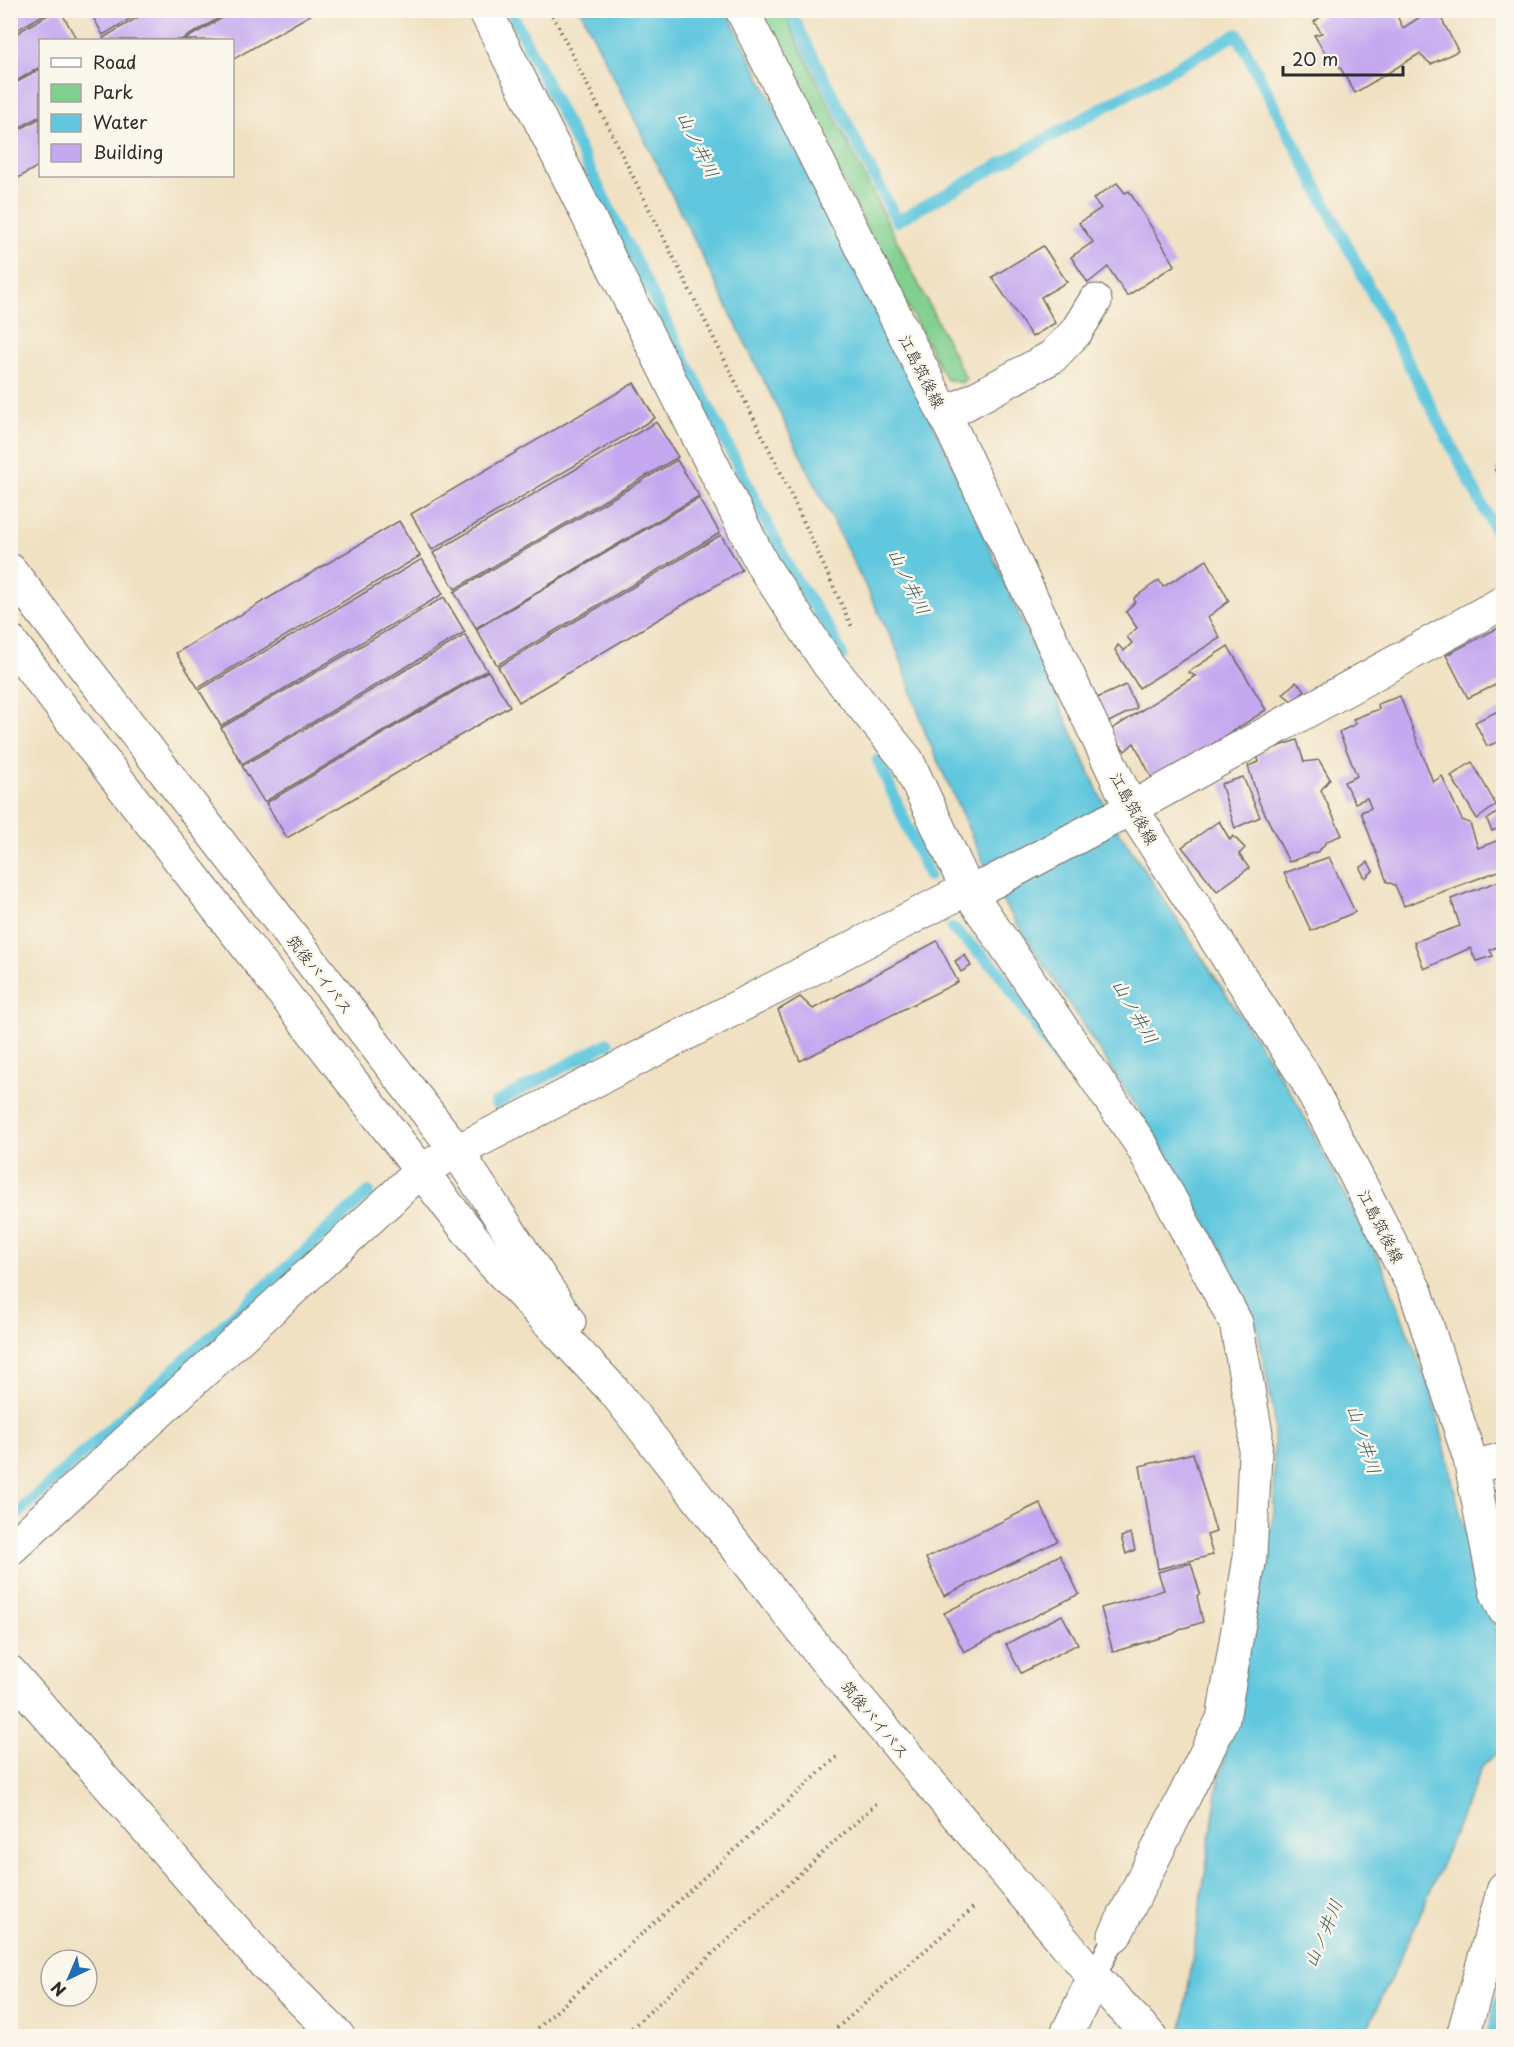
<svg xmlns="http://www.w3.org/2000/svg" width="1514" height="2047" font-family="'Playpen Sans','Klee One',sans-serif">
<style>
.green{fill:#80cf8f;stroke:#567d5d;stroke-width:1.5}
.water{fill:#61c7de;stroke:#467984;stroke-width:1.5}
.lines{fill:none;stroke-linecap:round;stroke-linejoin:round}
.stream{stroke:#61c7de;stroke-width:12}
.building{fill:#c5a8f0}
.lane-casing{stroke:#706b60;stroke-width:25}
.street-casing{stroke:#706b60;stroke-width:35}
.secondary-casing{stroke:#706b60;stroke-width:35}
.highway-casing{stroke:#706b60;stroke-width:35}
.path{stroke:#706b60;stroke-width:4;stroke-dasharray:1.5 4.5;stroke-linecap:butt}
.lane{stroke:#fff;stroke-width:22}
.street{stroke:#fff;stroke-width:33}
.secondary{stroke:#fff;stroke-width:33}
.highway{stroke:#fff;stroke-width:33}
.labels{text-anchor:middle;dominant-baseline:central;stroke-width:5;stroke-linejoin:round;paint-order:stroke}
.street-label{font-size:16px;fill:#2b2b2b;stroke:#fbf7ec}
.water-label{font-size:18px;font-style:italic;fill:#3b5a61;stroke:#fbf7ec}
</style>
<rect width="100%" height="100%" fill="#fbf7ec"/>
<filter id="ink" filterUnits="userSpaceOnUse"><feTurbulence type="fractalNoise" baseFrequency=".0167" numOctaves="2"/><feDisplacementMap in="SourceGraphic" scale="12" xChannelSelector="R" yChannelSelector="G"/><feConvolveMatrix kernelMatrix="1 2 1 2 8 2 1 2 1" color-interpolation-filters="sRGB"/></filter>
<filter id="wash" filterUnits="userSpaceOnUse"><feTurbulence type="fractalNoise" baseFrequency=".008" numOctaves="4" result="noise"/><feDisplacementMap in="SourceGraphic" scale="24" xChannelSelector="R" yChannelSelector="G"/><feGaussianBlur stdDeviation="1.35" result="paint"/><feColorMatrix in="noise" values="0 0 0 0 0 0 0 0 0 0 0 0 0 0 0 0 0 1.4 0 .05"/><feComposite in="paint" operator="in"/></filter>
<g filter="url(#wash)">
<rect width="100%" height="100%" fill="#f1e1c3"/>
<path class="green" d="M760,11H782L966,379L961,383L946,379L871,237Z"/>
<path class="water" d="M581,11H727L946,450L1101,798L1120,833L1295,1099L1382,1265L1434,1401L1460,1513L1503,1653L1504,1751L1498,1752L1483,1765L1418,1920L1364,2036H1181L1218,1786L1243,1672L1274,1512V1415L1257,1327L1223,1251L1152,1131L999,896L926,735L898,652Z"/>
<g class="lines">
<g class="stream">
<path d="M510,10L792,574L828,627L842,655"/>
<path d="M789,10L897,221L1237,34L1504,547"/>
<path d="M878,760L929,876"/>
<path d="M952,928L996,968L1065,1069"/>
<path d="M496,1103L608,1043"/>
<path d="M10,1520L369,1192"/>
<path d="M1492,2036L1504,1989"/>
</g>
</g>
<g id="blocks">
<g class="building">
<path d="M10,10H52L10,34Z"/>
<path d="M56,10H60L77,40H40V67L10,85V37Z"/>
<path d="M89,10H145L103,35Z"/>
<path d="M150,10H233L181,40H104L103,38Z"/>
<path d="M236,10H319L232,60V40H184Z"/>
<path d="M1330,10H1394L1403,28L1431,10H1437L1458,51L1431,64L1419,54L1355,93L1334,57L1329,59L1314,35L1322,33L1314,22Z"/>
<path d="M40,69V116L10,133V86Z"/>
<path d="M40,118V165L10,183V135Z"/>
<path d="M1117,183L1125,193L1129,191L1175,265L1127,296L1108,267L1088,283L1071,257L1093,242L1079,223L1101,208L1093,199Z"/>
<path d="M1043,246L1067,282L1041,297L1055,323L1032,337L992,277Z"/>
<path d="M634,383L655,418L432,550L411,514Z"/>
<path d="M656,422L678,457L455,589L433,553Z"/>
<path d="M677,460L699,496L476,628L454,592Z"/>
<path d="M1504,464V485L1495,470Z"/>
<path d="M699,498L720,533L497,665L476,629Z"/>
<path d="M399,521L420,556L198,688L176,653Z"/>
<path d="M721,535L742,570L519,702L498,667Z"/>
<path d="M422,559L443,594L221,726L199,690Z"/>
<path d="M1207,560L1229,601L1208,617L1220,638L1139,688L1115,650L1118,645L1124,651L1132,643L1127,637L1137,628L1126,612L1135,602L1134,598L1159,580L1163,587Z"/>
<path d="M444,597L465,632L242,764L221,728Z"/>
<path d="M1504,625V681L1468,698L1446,655Z"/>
<path d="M465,635L487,670L264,802L242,766Z"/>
<path d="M1228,646L1266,710L1154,782L1134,743L1125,751L1109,731L1195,676L1188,672Z"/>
<path d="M488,671L510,706L287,838L266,803Z"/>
<path d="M1296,682L1305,690L1294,703L1283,694Z"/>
<path d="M1126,685L1137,708L1107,723L1097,698Z"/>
<path d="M1400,696L1433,782L1442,776L1462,820L1470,823L1478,848L1504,838V869L1404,906L1395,885L1387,882L1361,812L1371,808L1367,798L1355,803L1344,782L1357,776L1339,732L1356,724L1353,719L1379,709L1378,704Z"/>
<path d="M1504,708V740L1487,746L1475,722Z"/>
<path d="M1297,740L1304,762L1319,760L1330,779L1321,790L1342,835L1327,841L1319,851L1289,862L1259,802L1248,766L1259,762L1257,754Z"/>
<path d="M1472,762L1496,805L1477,819L1451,776Z"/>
<path d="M1243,777L1260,817L1235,828L1221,784Z"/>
<path d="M1498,812L1504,826L1492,831L1487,820Z"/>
<path d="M1219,821L1230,840L1233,836L1245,848L1239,854L1249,868L1217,891L1182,847Z"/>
<path d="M1329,857L1355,912L1311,931L1284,873Z"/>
<path d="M1368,862L1373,871L1365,878L1360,868Z"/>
<path d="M1504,879V944L1490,950L1493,956L1476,961L1470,948L1424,969L1414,942L1460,926L1451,899Z"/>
<path d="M937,941L958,982L800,1061L778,1010L800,997L813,1009Z"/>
<path d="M965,955L971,966L961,972L955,961Z"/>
<path d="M1193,1453L1216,1532L1207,1535L1213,1555L1158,1569L1140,1466Z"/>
<path d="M1504,1488V1531H1503L1491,1492Z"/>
<path d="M1040,1503L1058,1541L944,1596L926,1558Z"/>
<path d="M1131,1533L1135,1550L1126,1554L1121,1537Z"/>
<path d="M1060,1555L1079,1594L964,1652L944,1613Z"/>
<path d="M1191,1563L1200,1593L1197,1596L1203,1622L1181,1629L1173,1634L1113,1652L1101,1608L1164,1590L1158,1572Z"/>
<path d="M1062,1615L1078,1644L1021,1673L1006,1644Z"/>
</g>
</g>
</g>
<g filter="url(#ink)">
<use href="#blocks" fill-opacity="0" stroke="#706b60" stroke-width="1.5"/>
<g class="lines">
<defs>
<path id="lane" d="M1094,1977L1115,1935"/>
<g id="street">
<path d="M485,10L763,566L829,665L907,760L967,889L1142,1146L1236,1323L1256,1433L1250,1557L1223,1719L1115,1935"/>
<path d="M945,415L1052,357L1076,332L1095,301"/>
<path d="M1472,1467L1504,1459"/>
<path d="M10,1549L392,1198L421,1170L967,889L987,885L1119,815L1504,602"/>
<path d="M10,1672L264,1963L338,2036"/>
<path d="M1066,2036L1094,1977"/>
<path d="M1463,2036L1504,1888"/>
</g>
<path id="secondary" d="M742,10L945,415L1131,808L1305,1077L1416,1292L1470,1459L1496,1591L1504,1609"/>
<g id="highway">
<path d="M10,570L456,1150L569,1322"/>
<path d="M10,641L491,1261L614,1391L819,1652L1094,1977L1150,2036"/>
</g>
</defs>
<use href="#lane" class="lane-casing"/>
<use href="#street" class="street-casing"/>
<use href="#secondary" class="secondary-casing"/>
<use href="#highway" class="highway-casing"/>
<g class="path">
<path d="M550,10L783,477L852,627"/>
<path d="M529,2036L838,1756"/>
<path d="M623,2036L878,1802"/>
<path d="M828,2036L973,1908"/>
</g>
<use href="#lane" class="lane"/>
<use href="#street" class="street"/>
<use href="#secondary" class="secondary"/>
<use href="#highway" class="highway"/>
</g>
</g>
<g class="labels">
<g class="street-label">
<text transform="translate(923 371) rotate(63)">江島筑後線</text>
<text transform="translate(1135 808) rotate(61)">江島筑後線</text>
<text transform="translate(321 974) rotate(52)">筑後バイパス</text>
<text transform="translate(1382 1226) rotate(63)">江島筑後線</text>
<text transform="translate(876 1719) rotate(50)">筑後バイパス</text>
</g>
<g class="water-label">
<text transform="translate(699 144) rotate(64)">山ノ井川</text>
<text transform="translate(910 581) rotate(64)">山ノ井川</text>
<text transform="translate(1136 1011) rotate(60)">山ノ井川</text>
<text transform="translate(1365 1439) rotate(72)">山ノ井川</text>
<text transform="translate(1322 1933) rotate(-67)">山ノ井川</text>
</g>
</g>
<rect width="1514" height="2047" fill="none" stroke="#fbf7ec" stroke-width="36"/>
<rect x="39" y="39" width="195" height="138" fill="#fbf7ec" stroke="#a8a59f" stroke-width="1.5"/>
<rect x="51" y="58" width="30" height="9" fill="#ffffff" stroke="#a8a59f" stroke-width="1.5"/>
<text x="93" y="69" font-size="18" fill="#2b2b2b">Road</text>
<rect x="51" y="84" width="30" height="18" fill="#80cf8f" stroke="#a8a59f" stroke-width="1.5"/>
<text x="93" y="99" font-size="18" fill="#2b2b2b">Park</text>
<rect x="51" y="114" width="30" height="18" fill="#61c7de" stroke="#a8a59f" stroke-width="1.5"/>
<text x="93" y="129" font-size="18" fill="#2b2b2b">Water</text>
<rect x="51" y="144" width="30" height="18" fill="#c5a8f0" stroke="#a8a59f" stroke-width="1.5"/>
<text x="93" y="159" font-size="18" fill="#2b2b2b">Building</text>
<g transform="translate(69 1978) rotate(224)"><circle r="28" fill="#fbf7ec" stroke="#a8a59f" stroke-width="1.5"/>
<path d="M0-4.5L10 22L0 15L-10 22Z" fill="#1f6fb2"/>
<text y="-9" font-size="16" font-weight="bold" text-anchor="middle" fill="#2b2b2b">N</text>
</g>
<path d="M1283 66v9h120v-9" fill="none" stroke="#2b2b2b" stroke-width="3"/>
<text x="1292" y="66" font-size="18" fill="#2b2b2b" stroke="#fbf7ec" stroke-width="4.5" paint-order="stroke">20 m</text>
</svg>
